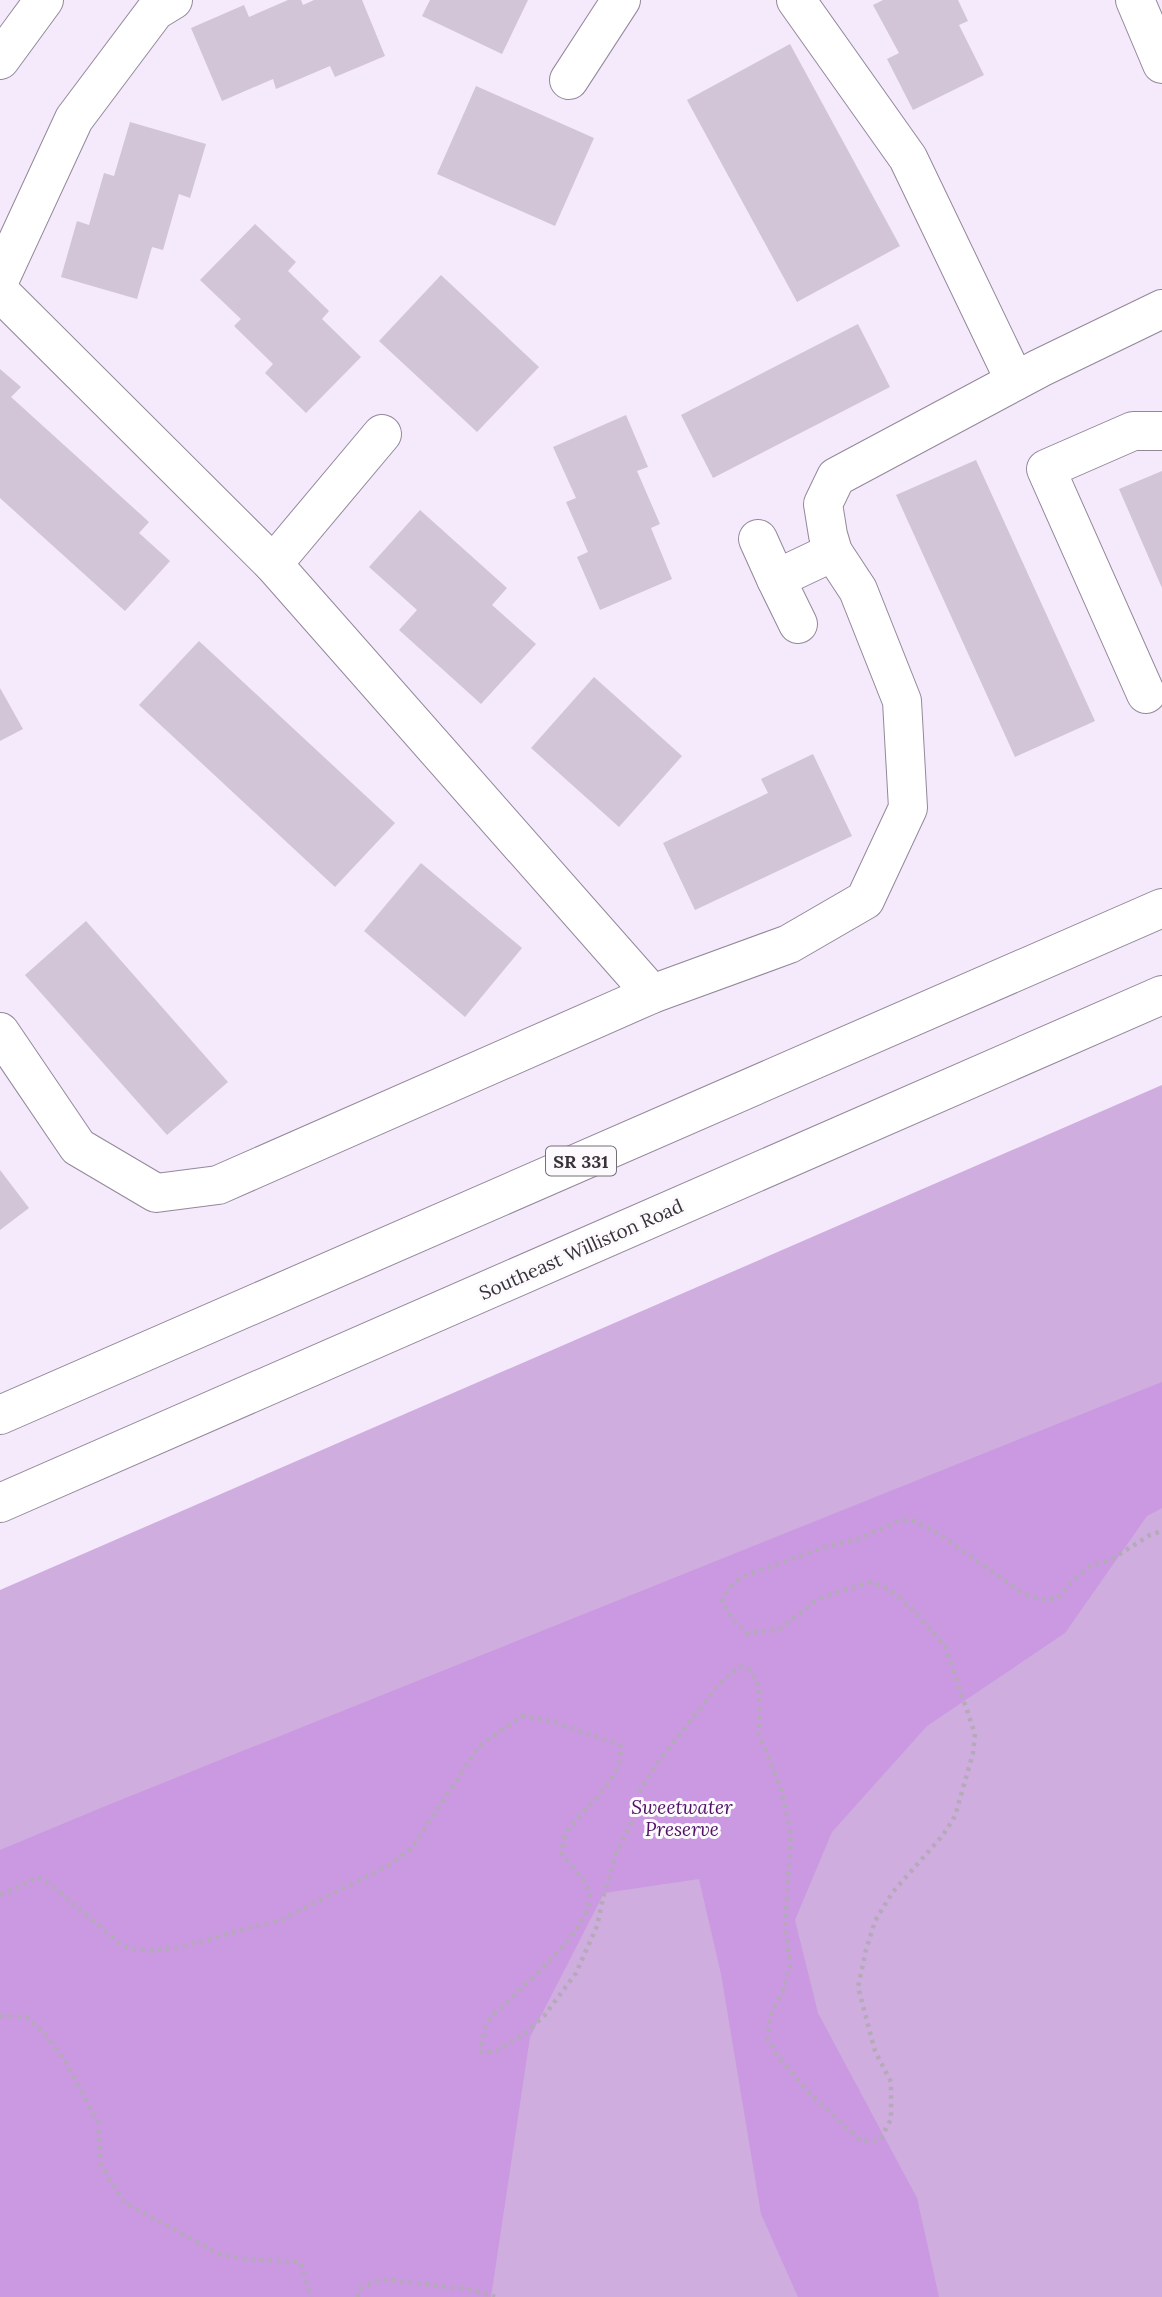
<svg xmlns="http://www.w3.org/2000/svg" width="1162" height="2297" font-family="Lora,serif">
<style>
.green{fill:#cfaddf}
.forest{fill:#ca99e1}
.building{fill:#d1c5d7}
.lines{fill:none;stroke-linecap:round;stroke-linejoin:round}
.minor-casing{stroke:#938899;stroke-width:40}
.major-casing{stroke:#938899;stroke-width:40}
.highway-casing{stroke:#938899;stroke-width:40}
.path{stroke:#b4aab9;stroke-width:4.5;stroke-dasharray:3.5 5;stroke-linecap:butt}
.minor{stroke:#fff;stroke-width:38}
.major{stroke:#fff;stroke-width:38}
.highway{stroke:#fff;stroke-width:38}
.labels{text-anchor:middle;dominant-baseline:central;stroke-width:6;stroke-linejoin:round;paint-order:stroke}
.shield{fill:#fdfafe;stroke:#736f75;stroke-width:2}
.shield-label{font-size:18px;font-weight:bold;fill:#38333a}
.street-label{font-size:19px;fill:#38333a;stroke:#fdfafe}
.park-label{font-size:19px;font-style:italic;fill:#501067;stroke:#fdfafe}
</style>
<rect width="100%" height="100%" fill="#f5e9fc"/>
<path class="green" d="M1162,1085V2297H0V1590Z"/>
<path class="forest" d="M1162,1382V1508L1147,1516L1065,1633L927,1726L832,1832L795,1920L818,2013L917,2198L939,2297H798L761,2214L721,1974L699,1879L604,1893L530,2037L491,2297H0V1850L108,1805Z"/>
<g class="building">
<path d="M288,0H301L303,5L314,0H362L385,56L335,77L330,66L276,89L273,79L222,101L191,28L244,5L249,17Z"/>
<path d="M430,0H528L502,54L422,16Z"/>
<path d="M883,0H958L968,21L959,25L984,75L913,110L887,59L899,53L873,5Z"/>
<path d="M790,44L900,246L797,302L687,100Z"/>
<path d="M476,86L594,138L555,226L437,174Z"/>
<path d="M130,122L206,144L190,198L179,194L163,250L152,247L137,299L61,277L77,221L89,225L104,173L114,176Z"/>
<path d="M255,224L296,262L288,271L329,311L322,319L361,357L306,413L265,373L273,364L234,326L241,319L200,280Z"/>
<path d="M441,275L539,367L477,432L379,341Z"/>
<path d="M858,324L890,387L713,478L681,415Z"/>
<path d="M0,369L21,387L11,397L149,522L139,533L170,561L125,611L0,498Z"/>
<path d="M626,415L648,467L637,471L660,524L651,528L672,579L600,610L577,557L588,552L566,502L576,498L553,447Z"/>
<path d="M976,460L1095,721L1015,757L896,495Z"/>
<path d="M1162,471V588L1119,489Z"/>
<path d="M420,510L507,588L492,605L536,644L481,704L399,630L417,610L369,567Z"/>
<path d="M199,641L395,823L335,887L139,705Z"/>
<path d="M594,677L682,756L619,827L531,748Z"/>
<path d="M0,688L23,729L0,741Z"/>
<path d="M813,754L852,836L695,910L663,843L768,793L761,779Z"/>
<path d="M421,863L522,948L465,1017L364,931Z"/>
<path d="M86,921L228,1082L167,1135L25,975Z"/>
<path d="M0,1170L29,1208L0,1230Z"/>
</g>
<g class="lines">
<defs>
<g id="minor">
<path d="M796,0L908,158L1015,381"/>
<path d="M0,60L44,0"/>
<path d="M569,80L621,0"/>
<path d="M0,279L74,119L155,11L173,0"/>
<path d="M0,292L273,564L382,434"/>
<path d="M758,539L776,579"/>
<path d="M273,564L652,994"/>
<path d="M798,624L776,579L833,552"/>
<path d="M1146,694L1046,469L1133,431H1162"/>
<path d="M0,1032L78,1147L156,1193L218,1185L652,994L789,944L865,900L908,808L902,701L858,590L833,552L828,535L823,504L836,477L1040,368L1162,309"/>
</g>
<path id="major" d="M1135,0L1162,64"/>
<g id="highway">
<path d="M0,1415L1162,908"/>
<path d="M0,1503L1162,995"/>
</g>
</defs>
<use href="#minor" class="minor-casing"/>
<use href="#major" class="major-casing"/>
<use href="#highway" class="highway-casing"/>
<g class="path">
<path d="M0,1895L38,1877L51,1885L119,1943L128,1948L153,1951L180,1947L283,1919L389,1865L411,1849L479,1746L522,1716L552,1721L620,1745C627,1778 582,1808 566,1833C563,1838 563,1847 562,1854C570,1866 587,1879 589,1894C595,1926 524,1984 503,2006C498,2011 491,2015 488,2021C483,2031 482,2042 481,2052H495L525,2033L544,2016L576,1973L597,1926L603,1898L617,1851L631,1823L641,1788L657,1764L717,1686L739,1666L750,1670L759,1686V1735L781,1789L791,1835L785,1924L790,1964L784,1989L770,2016L768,2039L777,2055L810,2094L861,2141L880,2140L891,2119V2082L875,2051L858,1987L866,1950L875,1921L892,1893L943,1835L955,1816L973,1753L975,1734L945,1646L912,1609L889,1589L871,1582L847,1589L819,1598L778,1630L747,1633L731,1617L722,1601L729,1588L743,1576L827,1546L858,1539L900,1520L915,1521L939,1534L1024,1594L1041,1600L1058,1598L1073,1580L1090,1566L1112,1559L1150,1535L1162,1531"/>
<path d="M0,2016L26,2017L45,2034L67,2064L98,2122L101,2166L124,2202L219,2254L246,2259L300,2262L311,2297"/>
<path d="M357,2297L361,2288L381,2279L475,2290L495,2297"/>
</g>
<use href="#minor" class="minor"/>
<use href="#major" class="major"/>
<use href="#highway" class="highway"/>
</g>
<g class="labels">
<rect class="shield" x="546" y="1146.5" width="70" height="29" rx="5"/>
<g class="shield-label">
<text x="581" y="1161">SR 331</text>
</g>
<g class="street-label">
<text transform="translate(581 1249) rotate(-24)">Southeast Williston Road</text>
</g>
<g class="park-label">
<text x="682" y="1807">Sweetwater<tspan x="682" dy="22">Preserve</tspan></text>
</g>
</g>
</svg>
